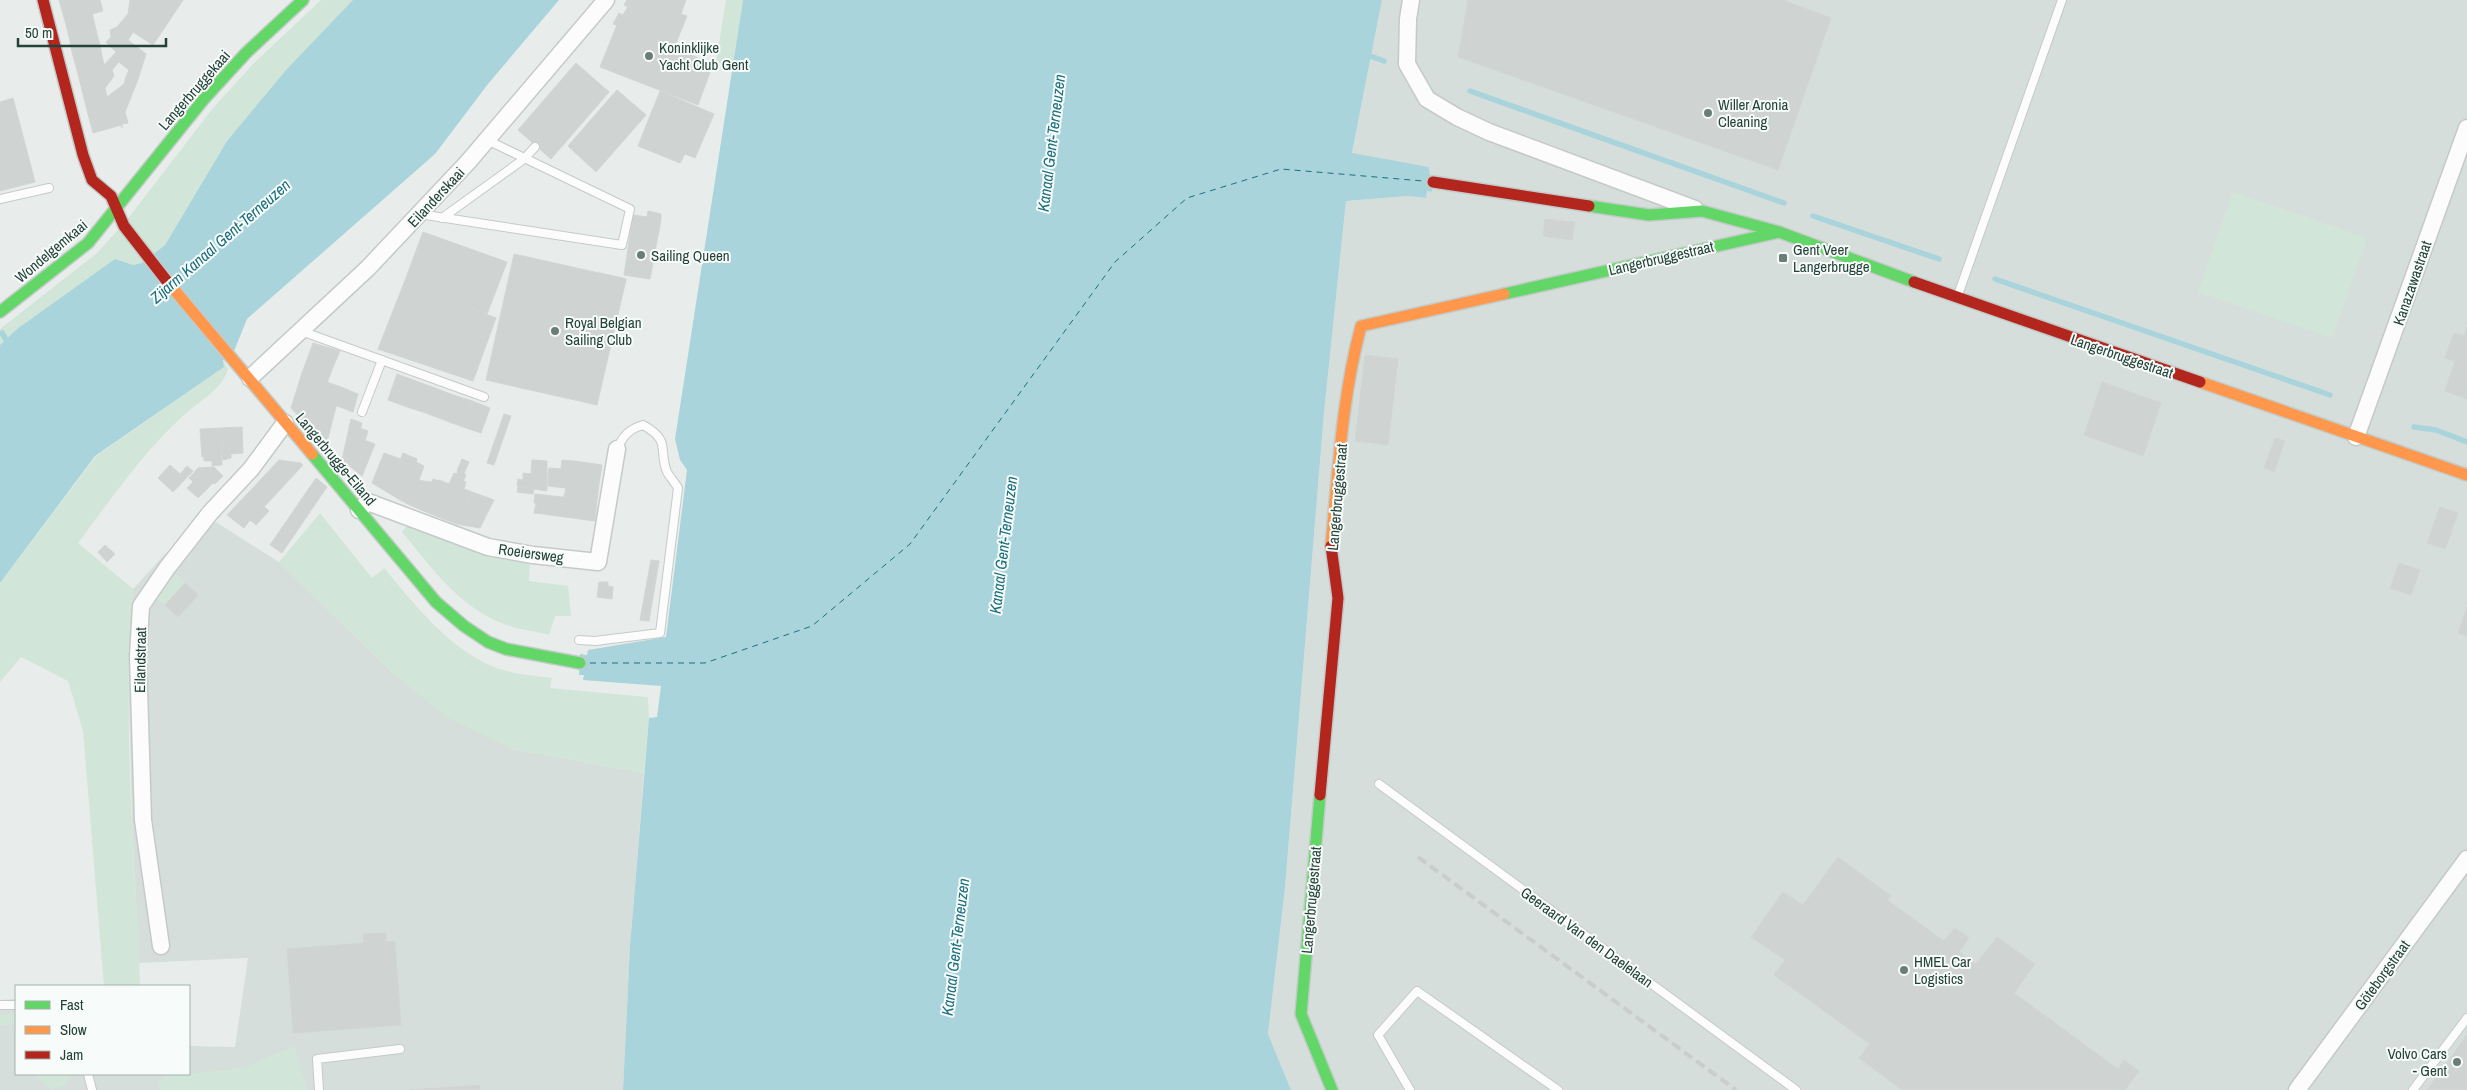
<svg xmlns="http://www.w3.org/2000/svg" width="2467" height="1090" font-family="'Archivo Narrow',sans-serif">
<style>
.built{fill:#d6dedb}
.green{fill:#d1e6d8}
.water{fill:#a9d4db}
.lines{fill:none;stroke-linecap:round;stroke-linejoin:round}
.stream{stroke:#a9d4db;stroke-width:5.5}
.ferry{stroke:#1c6f80;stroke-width:1;stroke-dasharray:6 5;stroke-linecap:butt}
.building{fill:#cfd4d2;stroke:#d1d6d4}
.lane-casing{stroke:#c5cac8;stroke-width:10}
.street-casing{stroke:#c5cac8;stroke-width:19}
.fast-casing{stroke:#c3cbc8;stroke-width:14}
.slow-casing{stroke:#c3cbc8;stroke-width:14}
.jam-casing{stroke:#c3cbc8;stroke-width:14}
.lane{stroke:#fcfcfc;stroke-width:8}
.street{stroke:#fcfcfc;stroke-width:16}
.fast{stroke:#63d668;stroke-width:11}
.slow{stroke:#ff974d;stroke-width:11}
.jam{stroke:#b3261e;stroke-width:11}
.rail{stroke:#c9cdcc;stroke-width:4;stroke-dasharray:10 5;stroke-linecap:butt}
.poi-dot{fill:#697e78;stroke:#f7fbf9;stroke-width:2}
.labels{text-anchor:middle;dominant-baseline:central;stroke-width:4;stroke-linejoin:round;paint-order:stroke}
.poi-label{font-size:15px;fill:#24423a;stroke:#f7fbf9;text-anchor:start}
.street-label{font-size:15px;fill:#24423a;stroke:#f7fbf9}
.water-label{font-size:16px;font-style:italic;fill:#1c6f80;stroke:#f7fbf9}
</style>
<rect width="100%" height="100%" fill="#e8edeb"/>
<g class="built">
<path d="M1382,0H2467V1090H1291L1268,1034L1285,888L1324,413L1346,201L1408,196L1425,198L1427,191L1431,192L1429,167L1352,154Z"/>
<path d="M216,522L279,562L394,674L513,749L644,773L630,946L623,1090H0V1000L16,999V1074H189V1046L235,1047L248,958L139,963L132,822L128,656L133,589L164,555Z"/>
</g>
<g class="green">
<path d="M321,0H353L227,141L165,245L142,263L133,265L17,329L0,345V329L97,253L126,221L213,108L255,62Z"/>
<path d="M726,0H743L733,65L716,62Z"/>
<path d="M2233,192L2367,238L2332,338L2198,292Z"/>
<path d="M223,360L228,369C223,389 199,401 184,415C143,452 111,499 78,543L133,589C127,667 128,745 132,823C134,878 139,932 140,986H104L83,731L68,681L21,657L0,682V583L96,456L224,367Z"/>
<path d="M320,513L372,578L384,568C416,606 455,657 506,671C521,675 537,676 552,678L550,688L648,697L649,718L644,773L513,749L447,717L394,674L279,562Z"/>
<path d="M407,525L486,554L530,562L529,581L568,586L571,616H555L549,635C535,631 518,630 504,624C459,607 432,568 402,532Z"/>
<path d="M176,574L185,583L165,605L155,596Z"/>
<path d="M16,1014V1024L0,1026V1015Z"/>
<path d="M294,1046L307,1090H160L158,1084L167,1074H191L246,1067Z"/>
<path d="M34,1074H70L66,1085L51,1090Z"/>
</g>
<g class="water">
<path d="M353,0H559L488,84L435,154L247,319L234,351L223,360L224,367L95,456L0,583V345L17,329L115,259L133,265L142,263L165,245L227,141L287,69Z"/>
<path d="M743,0H1382L1352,153L1429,167L1432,192L1427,191L1426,198L1408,196L1346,201L1324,413L1285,888L1268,1034L1291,1090H623L630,946L649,718L657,717L661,686L583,680L584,675H579L580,654L587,655L588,650L666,637L687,470L680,460L675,439Z"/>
</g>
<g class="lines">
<g class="stream">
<path d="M1365,54L1384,61"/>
<path d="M1470,91L1784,203"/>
<path d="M1813,216L1939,259"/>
<path d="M1995,279L2330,395"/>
<path d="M2,333L10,346"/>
<path d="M2414,427L2436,430L2467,442"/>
</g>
<path class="ferry" d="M590,663H705L812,626L910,544L1115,262L1187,198L1281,169L1423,181"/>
</g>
<g class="building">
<path d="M59,0H100L103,11L65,21Z"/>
<path d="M130,0H154L128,40L116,52L106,42L111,37L110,30L117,27L128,14Z"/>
<path d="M154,0H183L153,45L133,32Z"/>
<path d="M627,0H686L681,14L687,16L674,48L713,64L698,105L600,67L617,25L613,24L619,13L623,15L628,7L624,5Z"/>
<path d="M1468,0H1783L1831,18L1778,170L1458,57Z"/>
<path d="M92,13L97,34L70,41L65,21Z"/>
<path d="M97,34L100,45L72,52L70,41Z"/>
<path d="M128,40L146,54L137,82L126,77L129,70L119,62L112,70L114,76L105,88L107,97L85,102L78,74L100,69Z"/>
<path d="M100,45L102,56L75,63L72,52Z"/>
<path d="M102,56L104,65L100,69L78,74L75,63Z"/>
<path d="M576,63L609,92L551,159L518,130Z"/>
<path d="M126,77L137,82L125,112L128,123L122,124V128L121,125L93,133L85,102L107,97L124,84Z"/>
<path d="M617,90L646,115L596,172L568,146Z"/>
<path d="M660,91L714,114L695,158L685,154L680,163L638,146Z"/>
<path d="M13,98L35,182L0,191V102Z"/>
<path d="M648,211L661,214V220L650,279L624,275L633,215L647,217Z"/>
<path d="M1545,219L1575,222L1572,240L1543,236Z"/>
<path d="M423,232L507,262L487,314L404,283Z"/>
<path d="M514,254L626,279L597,405L486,380Z"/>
<path d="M600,273L626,279L611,343L586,338Z"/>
<path d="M404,283L496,318L473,381L378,349Z"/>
<path d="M2467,327V399L2445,391L2455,361L2445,358L2454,333L2464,336Z"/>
<path d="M313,343L340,351L333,367L308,357Z"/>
<path d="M1365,355L1398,359L1388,445L1355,441Z"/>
<path d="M308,357L333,367L327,383L302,373Z"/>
<path d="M302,373L341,387L326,446L291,408Z"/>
<path d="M397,374L416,381L407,407L388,400Z"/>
<path d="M416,381L435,388L426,413L407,407Z"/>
<path d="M2102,382L2161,403L2143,456L2084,435Z"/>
<path d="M341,387L358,394L353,412L335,405Z"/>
<path d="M435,388L453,395L444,420L426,413Z"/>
<path d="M453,395L472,401L463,427L444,420Z"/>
<path d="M472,401L490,408L481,433L463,427Z"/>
<path d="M504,414L511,416L494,465L487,463Z"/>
<path d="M351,419L362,423L358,438L375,444L362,476L342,460Z"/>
<path d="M242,427L243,453L231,454V458L223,460L221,428Z"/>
<path d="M221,428L222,465L212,466V461H204V457H202L200,429Z"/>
<path d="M360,428L368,431L365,441L358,438Z"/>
<path d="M2275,438L2285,441L2274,472L2264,468Z"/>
<path d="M384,453L401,459L387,492L372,483Z"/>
<path d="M403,453L417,459L400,500L387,492Z"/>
<path d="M462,459L469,462L464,474L457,471Z"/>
<path d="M279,460L301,463L303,465L264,507L249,492Z"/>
<path d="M532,460L547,461V491L517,486L518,479L523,480V473L531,474Z"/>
<path d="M562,460L574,461L573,470L561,469Z"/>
<path d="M574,461L602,465L599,484L548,476L549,468L573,470Z"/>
<path d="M416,462L424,466L419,480L423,481L414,507L400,500Z"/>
<path d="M170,465L180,474L187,466L193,471L173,492L158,478Z"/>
<path d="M214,467L223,476L215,484L213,483L198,498L187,488L193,482L189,478L198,468Z"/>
<path d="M458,471L466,475L446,520L426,512L439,480L449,484L454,473L457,474Z"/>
<path d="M548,476L599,484L597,501L564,497L566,488L548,486Z"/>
<path d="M316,478L327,487L282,553L270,545Z"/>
<path d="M433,479L439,481L426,512L414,507L423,481L432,482Z"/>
<path d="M463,481L466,482L464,489L472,492L457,524L446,520Z"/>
<path d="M518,487L534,489L533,494L517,492Z"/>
<path d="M249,492L269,511L256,525L250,520L244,528L227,515Z"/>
<path d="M472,492L494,500L480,528L457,524Z"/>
<path d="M535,494L597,501L595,521L543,514L544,505L534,503Z"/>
<path d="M536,504L544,505L543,514L534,513Z"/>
<path d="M2440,507L2458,513L2445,549L2427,543Z"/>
<path d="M105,545L115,554L107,562L98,552Z"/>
<path d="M651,560L659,561L649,621L640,620Z"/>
<path d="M2399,563L2420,570L2411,595L2390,588Z"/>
<path d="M599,582H608V586L613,587L612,599L597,597Z"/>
<path d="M185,583L198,595L178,617L165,605Z"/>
<path d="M2467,607V636L2458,633Z"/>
<path d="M1838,857L1891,896L1887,900L1944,941L1955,928L1969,938L1959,952L1976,964L1997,937L2035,964L2014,993L2118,1069L2124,1060L2139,1071L2125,1090H1902L1859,1058L1870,1044L1774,975L1785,960L1751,937L1783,892L1803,905Z"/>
<path d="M386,933V942L395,941L401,1025L293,1033L287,949L364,943L363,934Z"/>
<path d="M2467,1035V1090H2427Z"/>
<path d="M480,1085V1090H410Z"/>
</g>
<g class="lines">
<defs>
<g id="lane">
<path d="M0,199L49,188"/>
<path d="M419,214L622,245L630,209L487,140"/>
<path d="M442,218L524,159L535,147"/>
<path d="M1958,295L2062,0"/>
<path d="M301,331L484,397"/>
<path d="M362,412L382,360"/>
<path d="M579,640L595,641L660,633L678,488C675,483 670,477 667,472C658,450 672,441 643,425C629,429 623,436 617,449"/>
<path d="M1379,784L1796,1090"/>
<path d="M0,1005H16"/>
<path d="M88,1074L92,1090"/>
<path d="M319,1090L317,1059L400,1049"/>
<path d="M1410,1090L1378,1035L1417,991L1558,1090"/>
<path d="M2413,1090L2467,1018"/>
</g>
<g id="street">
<path d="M1411,0L1408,19L1407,64L1427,99L1457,117L1489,132L1695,209"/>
<path d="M250,378L368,268L468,162L606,0"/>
<path d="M2356,437L2467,128"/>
<path d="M359,510L368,502L488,547L533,555L598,562L617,449"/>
<path d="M161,946L143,820L138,656L141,606L167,568L210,513L251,469L285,423"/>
<path d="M2297,1090L2467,859"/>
</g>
<g id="fast">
<path d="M1589,206L1649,215L1702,211L1779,232L1914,282"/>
<path d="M1504,294L1779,232"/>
<path d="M0,312L88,243L203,100L246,53L303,0"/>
<path d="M312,454L436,602L464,626L488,642L506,649L580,663"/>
<path d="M1320,795L1301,1014L1332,1090"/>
</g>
<g id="slow">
<path d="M166,280L312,454"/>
<path d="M2200,382L2467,475"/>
<path d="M1331,546C1338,473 1342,397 1361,326L1504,294"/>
</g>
<g id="jam">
<path d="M43,0L83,155L92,180L111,196L124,226L166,280"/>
<path d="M1433,182L1589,206"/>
<path d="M1914,282L2200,382"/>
<path d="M1320,795L1338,598L1331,546"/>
</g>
</defs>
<use href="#lane" class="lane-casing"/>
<use href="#street" class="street-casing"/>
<use href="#fast" class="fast-casing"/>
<use href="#slow" class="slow-casing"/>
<use href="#jam" class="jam-casing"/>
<use href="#lane" class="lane"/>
<use href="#street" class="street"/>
<use href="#fast" class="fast"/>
<use href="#slow" class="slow"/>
<use href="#jam" class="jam"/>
<path class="rail" d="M1418,857L1736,1090"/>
</g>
<g class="poi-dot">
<circle cx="649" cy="56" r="5"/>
<circle cx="1708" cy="113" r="5"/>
<circle cx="641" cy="255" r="5"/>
<rect x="1778" y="253" width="10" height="10" rx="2.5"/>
<circle cx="555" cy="331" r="5"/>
<circle cx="1904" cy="970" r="5"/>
<circle cx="2457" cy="1062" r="5"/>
</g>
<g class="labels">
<g class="poi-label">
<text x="659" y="47">Koninklijke<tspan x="659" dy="17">Yacht Club Gent</tspan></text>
<text x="1718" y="104">Willer Aronia<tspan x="1718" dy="17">Cleaning</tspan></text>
<text x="1793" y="249">Gent Veer<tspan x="1793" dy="17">Langerbrugge</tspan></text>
<text x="651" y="255">Sailing Queen</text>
<text x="565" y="322">Royal Belgian<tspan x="565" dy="17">Sailing Club</tspan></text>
<text x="1914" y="961">HMEL Car<tspan x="1914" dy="17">Logistics</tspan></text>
<text x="2447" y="1053" text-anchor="end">Volvo Cars<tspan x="2447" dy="17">- Gent</tspan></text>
</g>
<g class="street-label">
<text transform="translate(194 90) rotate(-49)">Langerbruggekaai</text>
<text transform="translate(436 197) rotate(-47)">Eilanderskaai</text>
<text transform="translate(51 251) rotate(-40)">Wondelgemkaai</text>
<text transform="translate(1661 258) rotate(-13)">Langerbruggestraat</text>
<text transform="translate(2412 283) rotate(-71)">Kanazawastraat</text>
<text transform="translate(2122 356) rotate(19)">Langerbruggestraat</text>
<text transform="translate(336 459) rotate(50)">Langerbrugge-Eiland</text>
<text transform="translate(1337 497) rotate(-85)">Langerbruggestraat</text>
<text transform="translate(531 553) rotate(8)">Roeiersweg</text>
<text transform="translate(140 660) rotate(-89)">Eilandstraat</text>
<text transform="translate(1311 900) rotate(-85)">Langerbruggestraat</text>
<text transform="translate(1587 937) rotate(36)">Geeraard Van den Daelelaan</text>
<text transform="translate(2382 975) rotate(-54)">Göteborgstraat</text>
</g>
<g class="water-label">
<text transform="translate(1051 143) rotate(-83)">Kanaal Gent-Terneuzen</text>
<text transform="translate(220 241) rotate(-41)">Zijarm Kanaal Gent-Terneuzen</text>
<text transform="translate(1003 545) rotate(-83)">Kanaal Gent-Terneuzen</text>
<text transform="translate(955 947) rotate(-83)">Kanaal Gent-Terneuzen</text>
</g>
</g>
<rect x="15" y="985" width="175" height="90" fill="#f7fbf9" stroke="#a3b1ad"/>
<rect x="25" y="1001" width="25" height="8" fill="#63d668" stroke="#a3b1ad"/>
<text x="60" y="1010" font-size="15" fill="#24423a">Fast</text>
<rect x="25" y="1026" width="25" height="8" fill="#ff974d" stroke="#a3b1ad"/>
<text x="60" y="1035" font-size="15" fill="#24423a">Slow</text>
<rect x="25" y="1051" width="25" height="8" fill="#b3261e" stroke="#a3b1ad"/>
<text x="60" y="1060" font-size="15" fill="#24423a">Jam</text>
<path d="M18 38v8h148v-8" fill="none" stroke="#24423a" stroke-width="2.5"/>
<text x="25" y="38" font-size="15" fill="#24423a" stroke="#f7fbf9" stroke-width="4" paint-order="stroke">50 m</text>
</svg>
